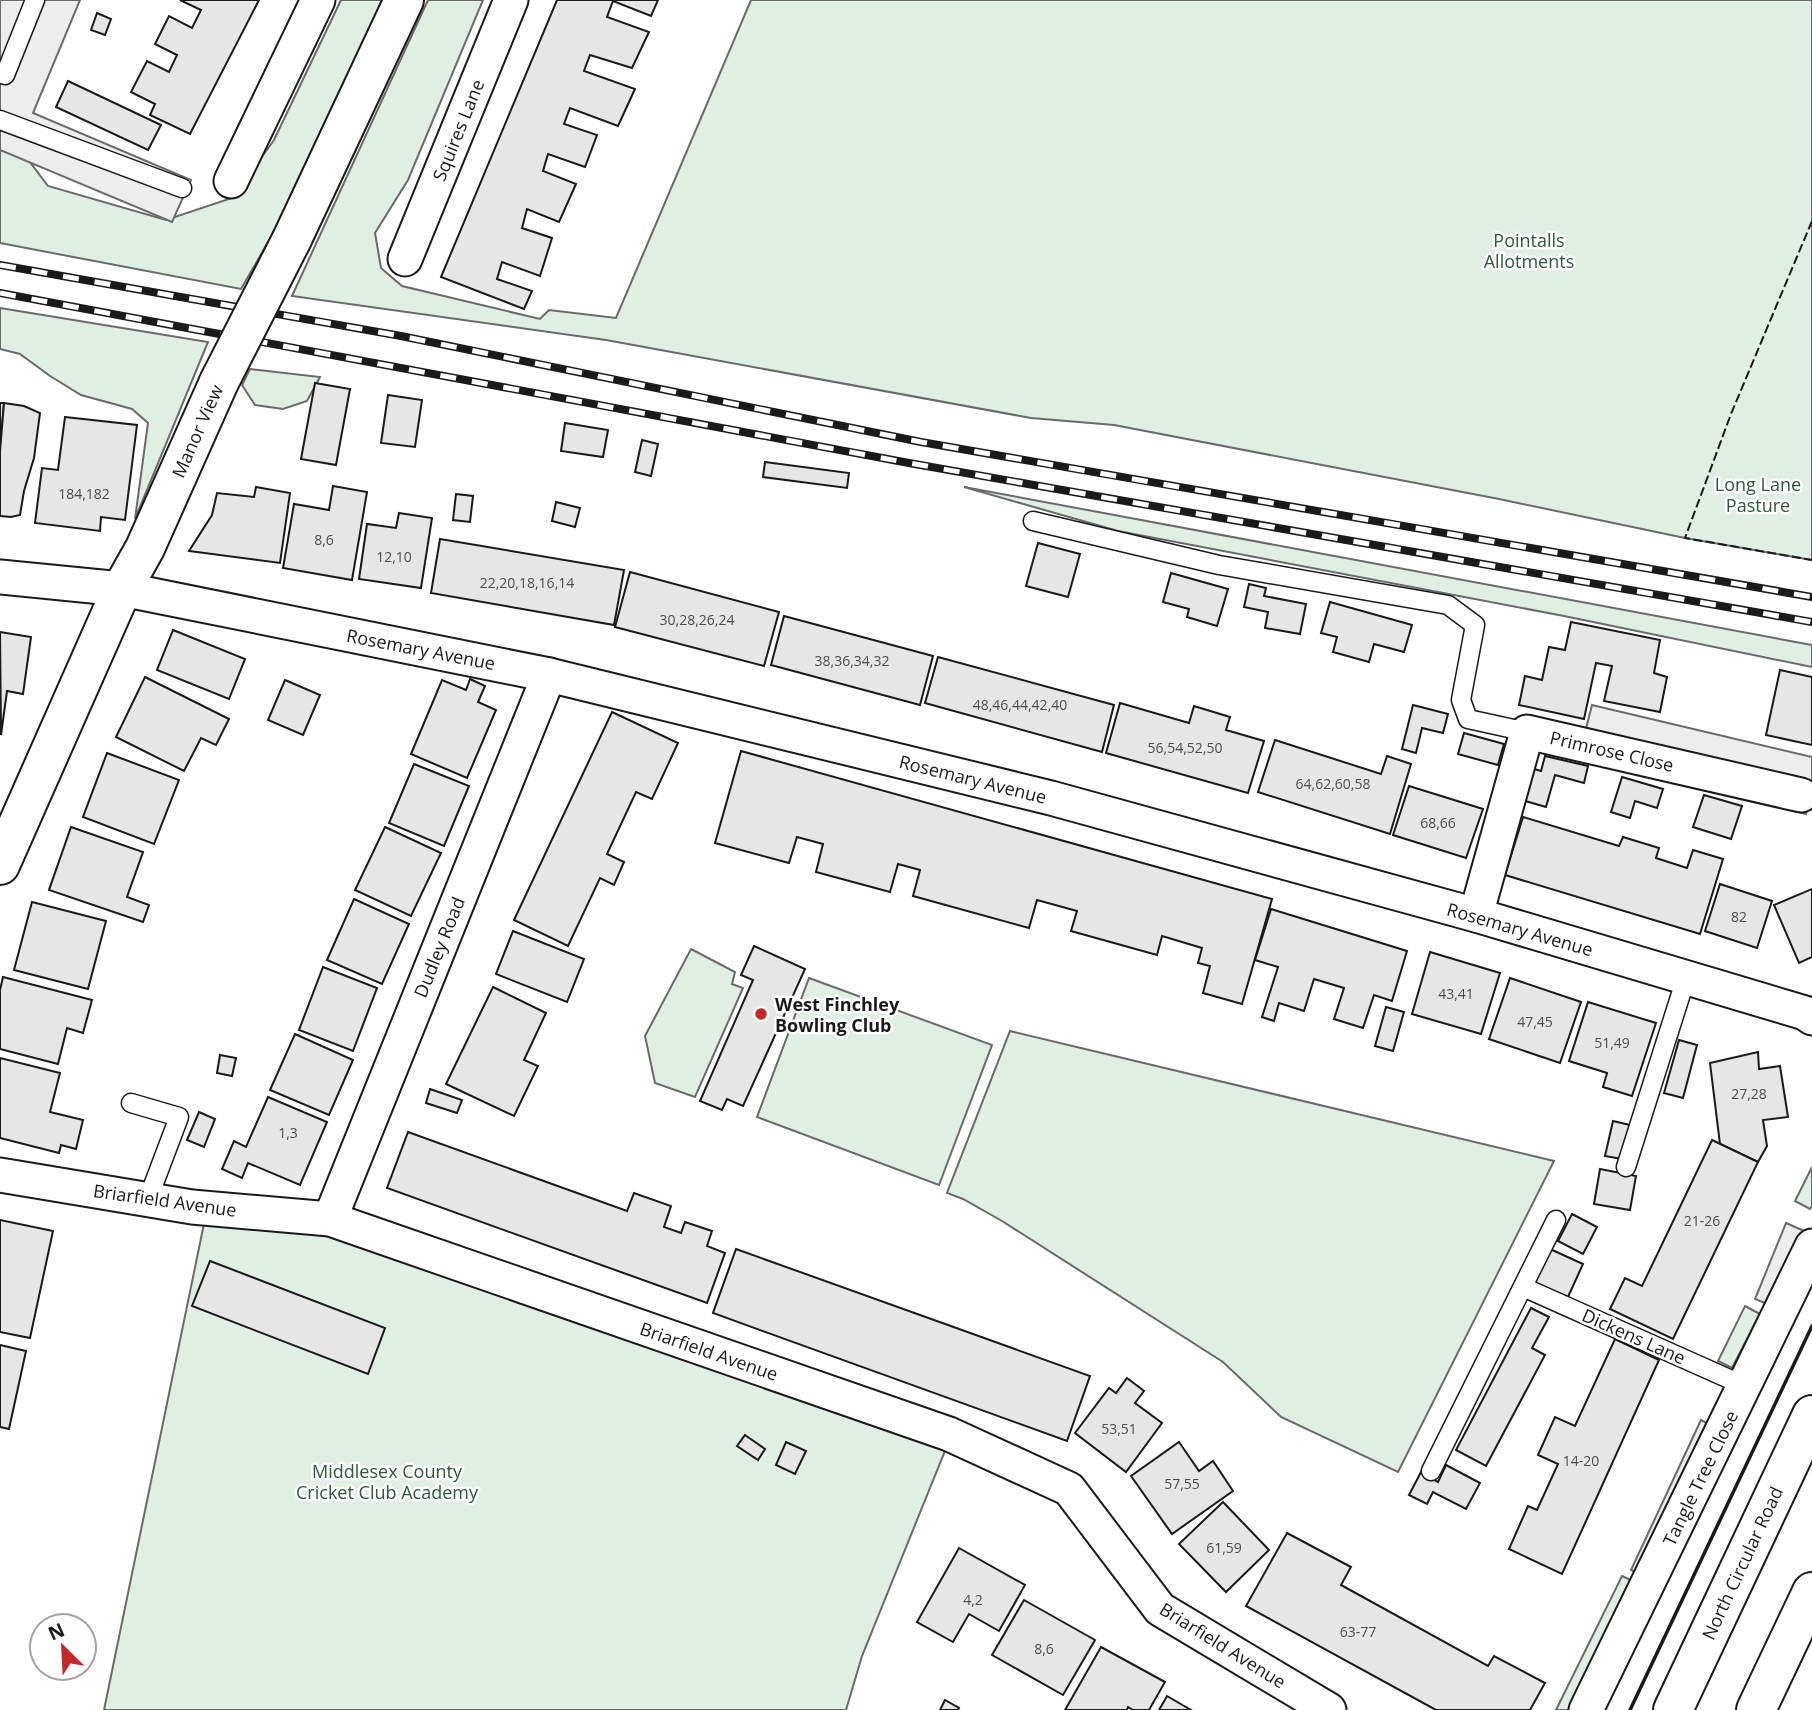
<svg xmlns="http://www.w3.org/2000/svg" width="1812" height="1710" font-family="'Open Sans',sans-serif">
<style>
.green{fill:#e0efe3;stroke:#6a6a6a;stroke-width:2}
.parking{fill:#ededed;stroke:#6a6a6a;stroke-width:2}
.building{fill:#e6e6e6;stroke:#1a1a1a;stroke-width:2}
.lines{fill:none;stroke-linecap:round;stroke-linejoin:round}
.service-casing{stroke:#1a1a1a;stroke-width:21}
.minor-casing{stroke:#1a1a1a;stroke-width:37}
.tertiary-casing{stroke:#1a1a1a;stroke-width:42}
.trunk-casing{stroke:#1a1a1a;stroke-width:42}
.service{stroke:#fff;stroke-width:18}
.minor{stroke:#fff;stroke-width:33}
.tertiary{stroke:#fff;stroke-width:38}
.trunk{stroke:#fff;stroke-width:38}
.rail-casing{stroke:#1a1a1a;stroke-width:8}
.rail{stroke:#fff;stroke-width:5;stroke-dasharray:16;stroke-linecap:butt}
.tertiary-bridge-casing{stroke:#1a1a1a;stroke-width:42;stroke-linecap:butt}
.tertiary-bridge{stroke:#fff;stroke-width:38}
.fence{stroke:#1a1a1a;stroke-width:2;stroke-dasharray:9 3.5;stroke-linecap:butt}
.wall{stroke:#1a1a1a;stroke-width:3.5}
.poi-dot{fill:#c62828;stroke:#fff;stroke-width:2.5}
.labels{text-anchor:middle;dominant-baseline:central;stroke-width:5;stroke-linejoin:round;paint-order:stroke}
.number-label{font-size:14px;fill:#4d4d4d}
.street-label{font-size:18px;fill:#1a1a1a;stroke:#fff}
.park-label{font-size:18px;fill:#2b5a34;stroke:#fff}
.poi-label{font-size:18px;font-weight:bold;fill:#1a1a1a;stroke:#fff;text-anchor:start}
</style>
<rect width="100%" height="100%" fill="#fff"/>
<g class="green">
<path d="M341,0H383L298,190L241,289L0,243V150L26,157L48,186L166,220L232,198L274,140Z"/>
<path d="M428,0H483L408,180L375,233L381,268L402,286L540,319L549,310L616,318L751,0H1812V560L1685,538L1499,499L1114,425L1031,418L606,340L292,296Z"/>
<path d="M0,308L208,342L135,519L148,423L132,409L81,395L50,376L20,354L0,349Z"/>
<path d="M250,369L320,377L307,401L283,409L255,405L242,385Z"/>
<path d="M964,487L1812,645V667L1564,616L1118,531Z"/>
<path d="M691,949L735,972L732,984L743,988L695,1097L655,1083L645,1036Z"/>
<path d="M809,978L992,1045L939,1185L757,1117Z"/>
<path d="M1010,1031L1554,1161L1398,1472L1281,1417L1223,1362L1002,1221L963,1199L947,1193Z"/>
<path d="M1812,1167V1206L1810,1209L1795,1201Z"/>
<path d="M207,1209L335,1220L951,1436L862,1656L846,1710H104Z"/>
<path d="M1745,1306L1760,1314L1732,1368L1718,1361Z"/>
<path d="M1622,1576L1633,1581L1574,1710H1556Z"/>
</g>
<g class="parking">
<path d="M0,0H80L33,113L191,180L172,222L0,150Z"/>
<path d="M1592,705L1812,757V788L1806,814L1578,760Z"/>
<path d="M1786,1223L1809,1233L1777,1308L1755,1299Z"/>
<path d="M1701,1420L1716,1428L1646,1577L1631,1570Z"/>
</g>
<g class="building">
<path d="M180,0H259L190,134L150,115L155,104L131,92L147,61L169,72L177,55L155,44L169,16L192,28L201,10Z"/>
<path d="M557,0H658L651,16L613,1L607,17L649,32L632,68L590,55L584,71L635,89L618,126L570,108L564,124L597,135L585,167L548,154L543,171L576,184L559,222L527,209L522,228L552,238L540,276L502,262L497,279L532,291L524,309L441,277Z"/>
<path d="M97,13L111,19L105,35L91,30Z"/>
<path d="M68,81L161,125L148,150L56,107Z"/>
<path d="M315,383L350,389L336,465L301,459Z"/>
<path d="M388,395L422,400L415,447L381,443Z"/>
<path d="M0,403H4L0,451Z"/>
<path d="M4,403L24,406L40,413L34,458L24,491L20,515L11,517L0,516V451Z"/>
<path d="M65,417L137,425L125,520L101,517L100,531L35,523L42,468L58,470Z"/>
<path d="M565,423L608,430L603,457L561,451Z"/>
<path d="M642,440L658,444L651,476L635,472Z"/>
<path d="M765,462L849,473L847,488L763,477Z"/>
<path d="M333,486L367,492L352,580L283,568L294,504L329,510Z"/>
<path d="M256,487L290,493L280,563L189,551L212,515L217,493L254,497Z"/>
<path d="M456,494L473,496L470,522L453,520Z"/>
<path d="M556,502L580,508L575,527L552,521Z"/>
<path d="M399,513L432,518L421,588L359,579L367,524L396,528Z"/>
<path d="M440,539L624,570L614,625L431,593Z"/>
<path d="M1038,543L1080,554L1068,597L1026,586Z"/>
<path d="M630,572L779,612L764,666L615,627Z"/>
<path d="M1171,573L1228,589L1217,626L1187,617L1189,609L1163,602Z"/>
<path d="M1249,584L1266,588L1264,596L1306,604L1300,634L1265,628L1268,612L1244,607Z"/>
<path d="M1330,602L1412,625L1404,652L1374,644L1369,662L1333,652L1337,637L1321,633Z"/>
<path d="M784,616L933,656L920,705L771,665Z"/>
<path d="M1571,622L1660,640L1654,673L1667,677L1660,712L1604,701L1612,666L1596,663L1584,719L1519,705L1525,676L1542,680L1549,647L1565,650Z"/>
<path d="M173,630L245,659L229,699L157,670Z"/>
<path d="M0,632L31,637L23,694L7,691L1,735Z"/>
<path d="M938,657L1114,705L1102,752L925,703Z"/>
<path d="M1780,670L1812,677V745L1766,735Z"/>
<path d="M145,677L229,719L216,745L201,738L184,771L116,737Z"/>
<path d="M470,679L485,686L478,702L496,710L467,778L411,754L442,680L466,690Z"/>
<path d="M285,680L320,695L303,735L268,720Z"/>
<path d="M1120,703L1189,723L1194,706L1230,717L1226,730L1264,741L1248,793L1106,753Z"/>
<path d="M1413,705L1448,714L1443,733L1422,728L1416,753L1402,749Z"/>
<path d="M612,712L678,743L652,799L636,792L607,854L624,862L614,885L600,878L568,946L514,920Z"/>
<path d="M1464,733L1504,744L1498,765L1458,754Z"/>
<path d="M1275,740L1381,774L1387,756L1411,764L1390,834L1258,792Z"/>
<path d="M741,751L1272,899L1242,1004L1203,993L1210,966L1198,963L1202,948L1162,936L1157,955L1071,931L1077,911L1037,900L1029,928L913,896L920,870L898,864L890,892L816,872L823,844L797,837L789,863L715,843Z"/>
<path d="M107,753L179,780L154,844L83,817Z"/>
<path d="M1545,756L1588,766L1584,783L1555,775L1546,807L1522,800L1531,768L1541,771Z"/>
<path d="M414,764L469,786L444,846L389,823Z"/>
<path d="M1622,777L1663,789L1657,808L1635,801L1630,818L1611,812Z"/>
<path d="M1409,786L1483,809L1466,858L1393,835Z"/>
<path d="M1704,795L1742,806L1731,839L1693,827Z"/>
<path d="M1523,817L1619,846L1623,837L1659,848L1656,858L1687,868L1693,850L1723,859L1700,934L1505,875Z"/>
<path d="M71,827L143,852L127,897L149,905L143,922L49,890Z"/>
<path d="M385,827L441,853L411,916L355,890Z"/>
<path d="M1720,884L1772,901L1757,948L1705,931Z"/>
<path d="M1812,889V957L1799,963L1774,905Z"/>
<path d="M354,899L409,924L382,984L327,960Z"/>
<path d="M32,902L106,921L88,989L14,970Z"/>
<path d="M1271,909L1407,951L1392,1001L1374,995L1363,1028L1334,1019L1344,988L1314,979L1304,1011L1279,1003L1274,1021L1262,1017L1278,967L1255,960Z"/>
<path d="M513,931L584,959L567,1002L496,974Z"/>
<path d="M754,946L805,969L743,1106L727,1099L722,1110L700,1101L753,980L741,975Z"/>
<path d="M1430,952L1500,973L1481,1034L1412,1014Z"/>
<path d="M323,967L377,988L353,1051L299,1030Z"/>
<path d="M3,977L92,1000L83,1033L67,1028L58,1064L0,1049V990Z"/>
<path d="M1510,978L1581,1002L1560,1063L1489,1039Z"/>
<path d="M493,987L546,1013L524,1060L538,1066L514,1116L446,1084Z"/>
<path d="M1588,1002L1656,1023L1632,1096L1603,1087L1607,1073L1569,1061Z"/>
<path d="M1386,1007L1404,1012L1393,1051L1375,1046Z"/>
<path d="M295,1034L353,1060L329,1115L270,1090Z"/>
<path d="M1679,1040L1697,1045L1683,1098L1664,1093Z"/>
<path d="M1758,1052L1759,1069L1780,1066L1788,1117L1763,1120L1767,1146L1758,1162L1720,1144L1710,1063Z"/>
<path d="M220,1055L236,1058L232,1076L217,1073Z"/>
<path d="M0,1058L60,1073L50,1112L83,1120L76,1149L61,1145L59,1153L0,1138Z"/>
<path d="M430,1089L462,1100L457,1113L426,1103Z"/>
<path d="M268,1097L327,1122L300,1185L248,1163L242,1178L222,1169L234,1141L246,1147Z"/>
<path d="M199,1112L215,1119L204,1147L187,1140Z"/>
<path d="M1613,1121L1630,1125L1622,1159L1605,1156Z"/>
<path d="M408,1132L627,1211L634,1193L671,1206L664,1227L681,1233L685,1222L712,1231L707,1246L725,1253L707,1303L387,1188Z"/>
<path d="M1712,1140L1758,1162L1673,1339L1610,1309L1625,1278L1642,1286Z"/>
<path d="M1600,1169L1636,1176L1630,1210L1594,1204Z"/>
<path d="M1572,1214L1597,1227L1583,1254L1558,1241Z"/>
<path d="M0,1220L53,1231L30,1338L0,1332Z"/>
<path d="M736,1249L1090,1376L1067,1441L713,1313Z"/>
<path d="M1550,1249L1583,1264L1568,1297L1535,1283Z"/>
<path d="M210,1261L385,1328L368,1374L192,1306Z"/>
<path d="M1531,1308L1549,1317L1532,1348L1545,1355L1486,1466L1456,1450Z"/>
<path d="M1615,1339L1659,1360L1562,1574L1509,1549L1528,1506L1537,1510L1558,1464L1538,1455L1555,1417L1575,1426Z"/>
<path d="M0,1345L26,1351L9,1429L0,1427Z"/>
<path d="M1127,1378L1144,1391L1135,1403L1162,1423L1126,1472L1075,1433L1109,1388L1116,1393Z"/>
<path d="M745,1435L765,1449L758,1460L737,1446Z"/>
<path d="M786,1442L806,1451L795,1474L776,1465Z"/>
<path d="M1179,1442L1199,1471L1213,1461L1233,1491L1172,1534L1131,1476Z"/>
<path d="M1446,1465L1480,1483L1466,1509L1433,1492L1427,1504L1409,1495L1421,1472L1438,1482Z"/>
<path d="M1223,1502L1269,1550L1226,1592L1179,1544Z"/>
<path d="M1287,1533L1351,1567L1341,1585L1488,1666L1494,1656L1545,1683L1530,1710H1436L1246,1606Z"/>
<path d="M959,1548L1025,1585L999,1631L969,1614L953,1642L917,1622Z"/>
<path d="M1024,1600L1095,1640L1063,1695L992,1655Z"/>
<path d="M1101,1647L1165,1682L1149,1710H1133L1128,1707L1127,1710H1065Z"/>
<path d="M1167,1696L1191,1710H1159Z"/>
<path d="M945,1700L959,1708L958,1710H940Z"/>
</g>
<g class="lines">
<defs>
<g id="service">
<path d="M5,75L35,0"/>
<path d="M0,120L182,188"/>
<path d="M1033,521L1219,565L1448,605L1475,625L1461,700L1468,719L1527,732"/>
<path d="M131,1103L179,1117L148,1199"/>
<path d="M1626,1167L1686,978"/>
<path d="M1523,1287L1745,1386"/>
<path d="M1431,1471L1556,1220"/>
</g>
<g id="minor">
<path d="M231,181L318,0"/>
<path d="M405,259L511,0"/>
<path d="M0,577L122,589L549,675L1051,798L1476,915L1805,1013L1812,1018"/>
<path d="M1476,915L1527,732L1801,795"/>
<path d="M0,1175L192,1207L330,1219L949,1434L1069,1489L1160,1609L1329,1710"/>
<path d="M330,1219L549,675"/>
<path d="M1586,1710L1812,1246"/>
</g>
<g id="tertiary">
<path d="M292,239L404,0"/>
<path d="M0,865L122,589L145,548L219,382"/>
</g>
<g id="trunk">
<path d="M1673,1710L1812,1415"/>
<path d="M1756,1710L1812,1592"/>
</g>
</defs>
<use href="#service" class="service-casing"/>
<use href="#minor" class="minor-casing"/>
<use href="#tertiary" class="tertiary-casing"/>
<use href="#trunk" class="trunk-casing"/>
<use href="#service" class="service"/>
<use href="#minor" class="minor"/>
<use href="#tertiary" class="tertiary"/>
<use href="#trunk" class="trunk"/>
<defs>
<g id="rail">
<path d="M0,265L401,336L921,442L1812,597"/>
<path d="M0,293L909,463L1812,622"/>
</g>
</defs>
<use href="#rail" class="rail-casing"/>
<use href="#rail" class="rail"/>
<defs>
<path id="tertiary-bridge" d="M219,382L292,239"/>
</defs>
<use href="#tertiary-bridge" class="tertiary-bridge-casing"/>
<use href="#tertiary-bridge" class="tertiary-bridge"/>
<path class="fence" d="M1812,221L1731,414L1685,538L1812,560"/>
<path class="wall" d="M1630,1710L1812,1326"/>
</g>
<circle class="poi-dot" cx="761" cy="1014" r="7"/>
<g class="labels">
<g class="number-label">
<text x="84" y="493">184,182</text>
<text x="324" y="539">8,6</text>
<text x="394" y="556">12,10</text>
<text x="527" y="582">22,20,18,16,14</text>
<text x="697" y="619">30,28,26,24</text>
<text x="852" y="660">38,36,34,32</text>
<text x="1020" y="704">48,46,44,42,40</text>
<text x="1185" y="747">56,54,52,50</text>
<text x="1333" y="783">64,62,60,58</text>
<text x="1438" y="822">68,66</text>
<text x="1739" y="916">82</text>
<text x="1456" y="993">43,41</text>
<text x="1535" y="1021">47,45</text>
<text x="1612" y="1042">51,49</text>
<text x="1749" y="1093">27,28</text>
<text x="288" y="1132">1,3</text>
<text x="1702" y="1220">21-26</text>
<text x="1119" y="1428">53,51</text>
<text x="1581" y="1460">14-20</text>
<text x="1182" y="1483">57,55</text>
<text x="1224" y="1547">61,59</text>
<text x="973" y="1599">4,2</text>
<text x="1358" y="1631">63-77</text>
<text x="1044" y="1648">8,6</text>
</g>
<g class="street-label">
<text transform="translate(458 130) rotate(-68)">Squires Lane</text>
<text transform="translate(197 431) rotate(-66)">Manor View</text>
<text transform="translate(421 649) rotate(11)">Rosemary Avenue</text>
<text transform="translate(1612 751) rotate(13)">Primrose Close</text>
<text transform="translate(973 779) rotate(14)">Rosemary Avenue</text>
<text transform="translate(1520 929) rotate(16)">Rosemary Avenue</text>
<text transform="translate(439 947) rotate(-68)">Dudley Road</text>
<text transform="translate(165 1200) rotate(8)">Briarfield Avenue</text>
<text transform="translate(1634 1336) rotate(24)">Dickens Lane</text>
<text transform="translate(709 1351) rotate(19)">Briarfield Avenue</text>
<text transform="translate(1700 1478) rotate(-64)">Tangle Tree Close</text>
<text transform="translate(1742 1563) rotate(-65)">North Circular Road</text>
<text transform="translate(1223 1645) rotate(32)">Briarfield Avenue</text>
</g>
<g class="park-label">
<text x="1529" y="240">Pointalls<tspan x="1529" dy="21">Allotments</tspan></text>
<text x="1758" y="484">Long Lane<tspan x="1758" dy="21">Pasture</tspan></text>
<text x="387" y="1471">Middlesex County<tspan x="387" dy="21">Cricket Club Academy</tspan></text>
</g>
<g class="poi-label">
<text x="775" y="1004">West Finchley<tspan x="775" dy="21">Bowling Club</tspan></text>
</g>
</g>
<g transform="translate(63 1647) rotate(336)"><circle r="33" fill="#ffffff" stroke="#a3a3a3" stroke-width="2"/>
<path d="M0-5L12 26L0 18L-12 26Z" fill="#c62828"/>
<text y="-10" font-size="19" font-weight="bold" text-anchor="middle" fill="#1a1a1a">N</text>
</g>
</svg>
